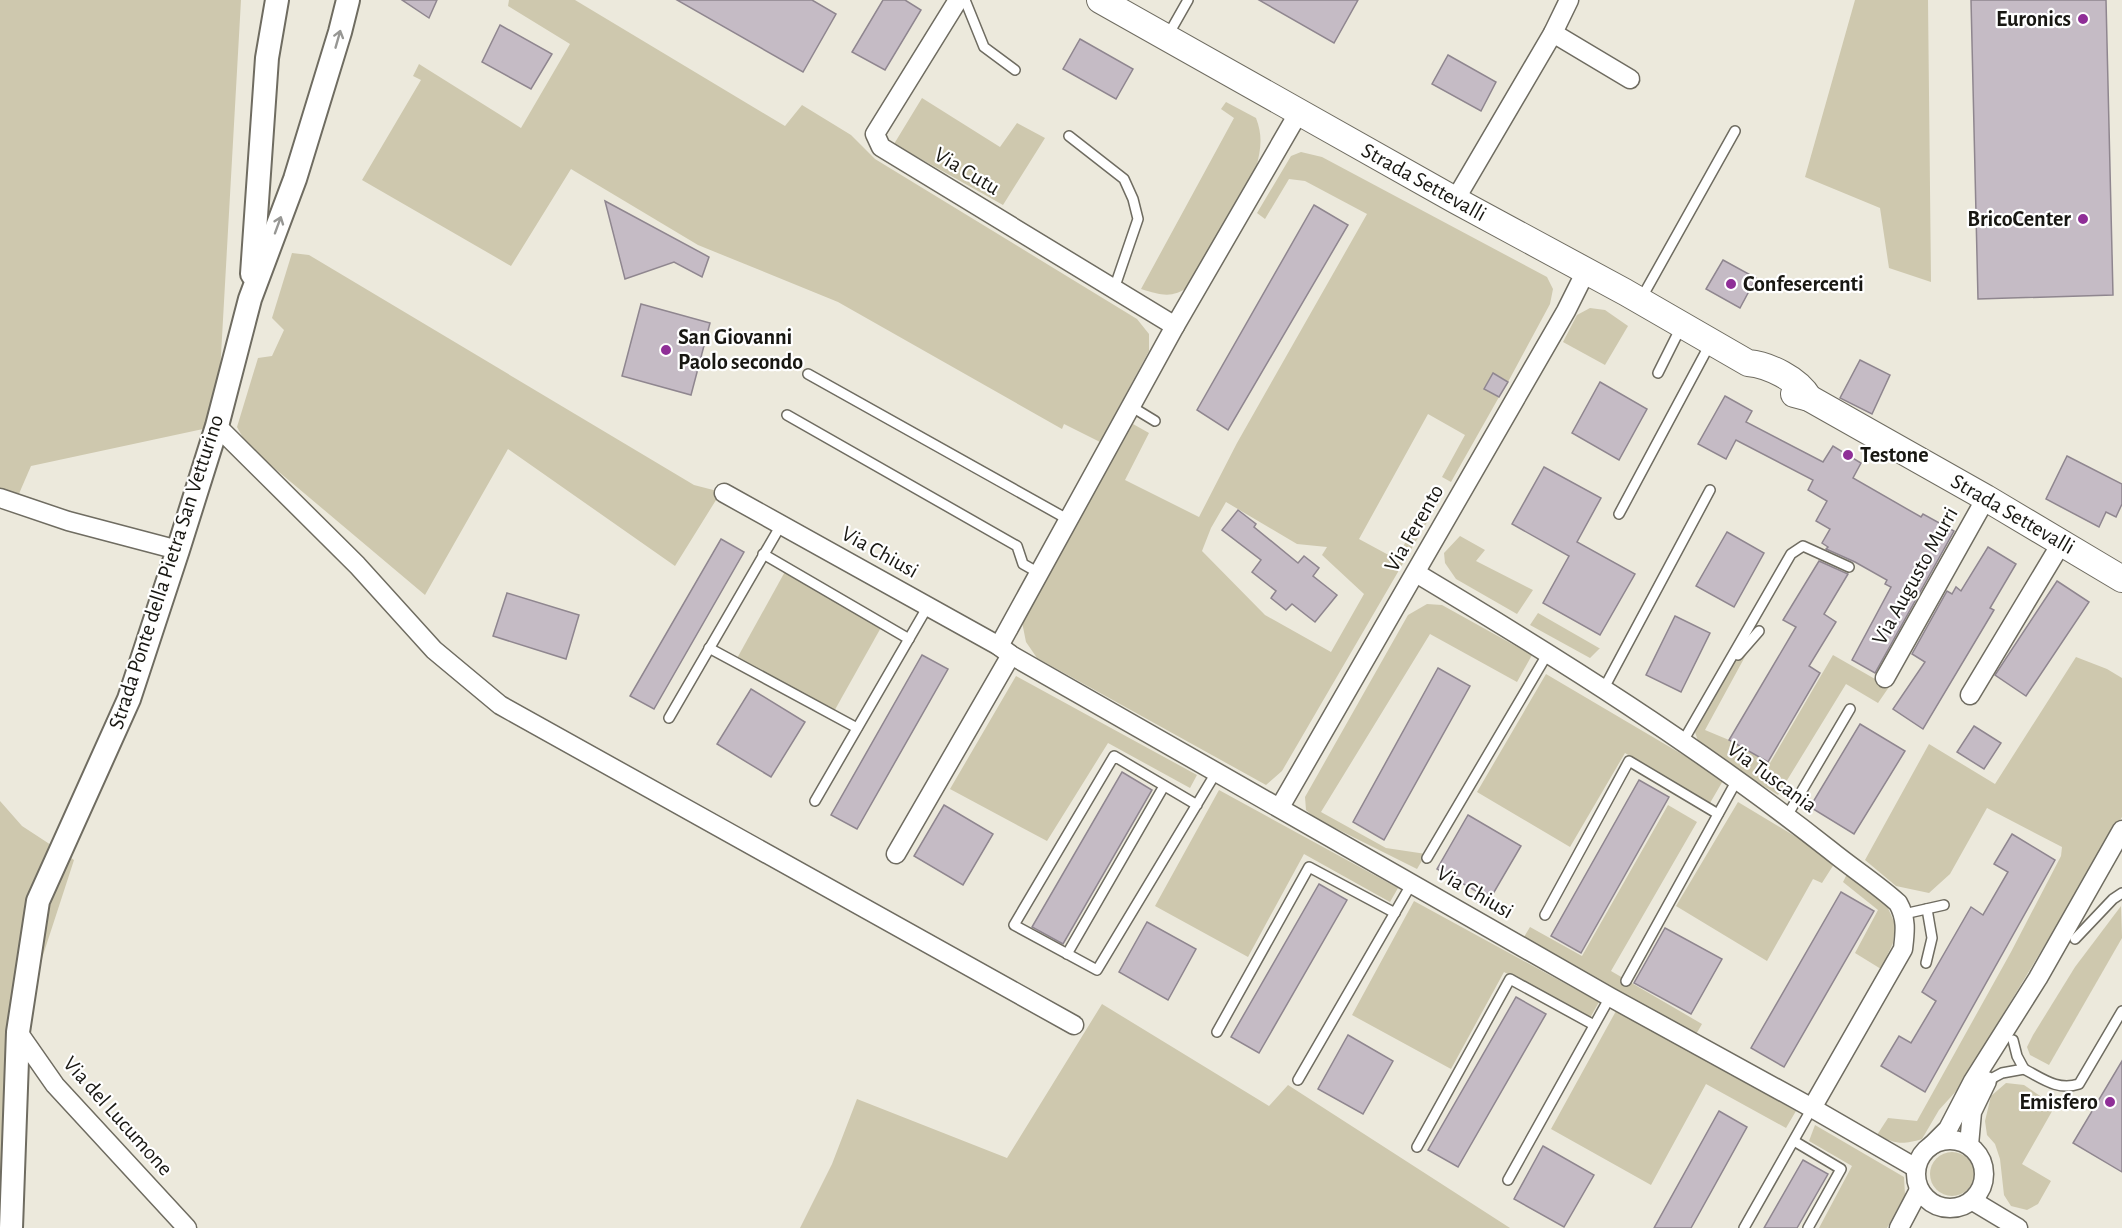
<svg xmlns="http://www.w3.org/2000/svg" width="2122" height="1228" font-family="'Alegreya Sans',sans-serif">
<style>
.green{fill:#cec8ae;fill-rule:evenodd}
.building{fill:#c5bbc5;stroke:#8f868f;stroke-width:1.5}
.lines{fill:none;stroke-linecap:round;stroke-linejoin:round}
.service-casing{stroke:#6f6c61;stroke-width:12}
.minor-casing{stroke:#6f6c61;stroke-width:21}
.tertiary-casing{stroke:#6f6c61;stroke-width:26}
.secondary-casing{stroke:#6f6c61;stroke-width:28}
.service{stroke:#fff;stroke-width:9}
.minor{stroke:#fff;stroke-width:18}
.tertiary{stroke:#fff;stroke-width:22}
.secondary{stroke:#fff;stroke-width:26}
.oneway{stroke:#979794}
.poi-dot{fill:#8f2e97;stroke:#fff;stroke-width:2}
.labels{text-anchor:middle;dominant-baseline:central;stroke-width:4.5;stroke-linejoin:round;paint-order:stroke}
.poi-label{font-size:22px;font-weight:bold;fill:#181712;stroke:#fff;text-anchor:end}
.street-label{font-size:22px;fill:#181712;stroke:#fff}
</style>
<rect width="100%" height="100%" fill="#ece9dc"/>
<g class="green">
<path d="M0,0H241L217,426L31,466L18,496L0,492Z"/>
<path d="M509,0H575L785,126L802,105L851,135L875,159L1137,319L1149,334V351L1100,442L1064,424L1062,429L838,302L698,245L571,169L511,266L362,180L421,80L413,76L419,64L521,128L570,44L508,6Z"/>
<path d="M1855,0H1928L1931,282L1889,268L1880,208L1805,177Z"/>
<path d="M922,98L1000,147L1017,123L1045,138L1003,205L894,144Z"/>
<path d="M1226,102L1256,118C1263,136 1261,149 1256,168L1190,286C1171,299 1162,295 1141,289L1234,118L1221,109Z"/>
<path d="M1301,152L1322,157L1547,277L1553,289L1550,304L1508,382L1493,373L1484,388L1499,397L1451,482L1442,477L1465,435L1428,414L1359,539L1396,559L1430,499L1437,505L1282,771L1266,785L1037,658L1026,642L1022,622L1133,424L1149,433L1125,480L1199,517L1237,443L1367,214L1305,181L1289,179L1265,219L1257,213L1291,156ZM1226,502L1297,544L1327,547L1322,555L1364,594L1331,652L1265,615L1202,551L1211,528Z"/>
<path d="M292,253L309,255L694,485L721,492L675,566L508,449L425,595L247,445L237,427L258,358L272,356L284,330L272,318Z"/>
<path d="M1590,308L1605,310L1628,326L1605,365L1563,342L1577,315Z"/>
<path d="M1460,536L1485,550L1476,561L1533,590L1517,614L1456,579L1445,563L1444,553Z"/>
<path d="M787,568L883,624L832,715L735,662Z"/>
<path d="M1427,604L1442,605L1532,655L1517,682L1430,634L1321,812L1386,848L1426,854L1417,869L1315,818L1306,810L1305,797L1408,615Z"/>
<path d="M1538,613L1599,648H1600L1590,658L1530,625Z"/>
<path d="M1750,627L1759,631L1705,730L1729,740L1770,763L1833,655L1889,687L1878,703L1846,684L1778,795L1700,747L1695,732Z"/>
<path d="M2076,657L2107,669L2122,678V817L1958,1089L1939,1110L1922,1139C1902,1145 1896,1144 1877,1135L1888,1118L1917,1121L2011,952L2061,856L2062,847L1987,808L1950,874L1929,893L1896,886L1865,860L1929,744L1995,784Z"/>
<path d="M1546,674L1724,779L1710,803L1625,753L1570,847L1477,792Z"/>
<path d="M1016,676L1197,775L1190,788L1108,743L1047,841L950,789Z"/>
<path d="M1219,790L1398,888L1390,902L1304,854L1248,957L1155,906Z"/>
<path d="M0,801L22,826L74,860L18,1032L0,1228Z"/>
<path d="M1738,802L1836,861L1822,883L1813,879L1767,961L1676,906Z"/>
<path d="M1668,805L1697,822L1611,971L1702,1024L1695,1036L1524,937L1530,927L1582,956Z"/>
<path d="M1848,872L1884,899L1895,924L1893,943L1881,969L1855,953L1878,910L1843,882Z"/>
<path d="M1414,901L1599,1002L1590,1018L1504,972L1451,1069L1352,1015Z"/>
<path d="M2121,906L2122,938L2049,1065L2030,1055L2027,1047L2033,1035L2075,967Z"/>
<path d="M1102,1004L1269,1106L1288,1085L1510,1228H800L832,1164L857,1099L1007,1158Z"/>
<path d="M1616,1011L1796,1111L1786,1128L1706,1084L1651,1185L1551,1129Z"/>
<path d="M2006,1083L2024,1085L2055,1106L2022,1164L2051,1181L2038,1204L2027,1210L2011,1206L2004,1195L2000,1159L1995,1144L1987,1135L1985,1121L1991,1096Z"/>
<path d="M1815,1125L1904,1177L1905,1195L1887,1228H1819L1852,1166L1809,1141Z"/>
<circle cx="1952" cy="1174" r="22"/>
</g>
<g class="building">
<path d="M402,0H437L429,18Z"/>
<path d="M677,0H812L836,14L803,72Z"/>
<path d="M883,0H905L921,10L885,70L852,52Z"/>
<path d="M1259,0H1358L1334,43Z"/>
<path d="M1971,0H2106L2113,295L1978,299Z"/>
<path d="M500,25L552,54L531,89L482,62Z"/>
<path d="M1080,39L1133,69L1116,99L1063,69Z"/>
<path d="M1448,55L1496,82L1481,111L1432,84Z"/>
<path d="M605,201L709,257L702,277L674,262L625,279Z"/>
<path d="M1314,205L1348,225L1228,430L1197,410Z"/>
<path d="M1723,260L1756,278L1740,308L1706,289Z"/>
<path d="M641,304L710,323L691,395L622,376Z"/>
<path d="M1860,360L1890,375L1872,414L1840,398Z"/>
<path d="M1493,373L1508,382L1499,397L1484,389Z"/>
<path d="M1600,382L1647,409L1619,460L1572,433Z"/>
<path d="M1725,396L1752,411L1746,422L1823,462L1833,446L1861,463L1853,478L1921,517L1923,514L1954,531L1875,673L1852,660L1891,587L1885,584L1887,580L1855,562L1826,549L1828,547L1822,543L1830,529L1816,521L1827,501L1808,490L1813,480L1736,440L1726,459L1698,444Z"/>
<path d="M2067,456L2122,484V504L2116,517L2106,512L2099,527L2046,499Z"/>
<path d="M1544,467L1601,498L1577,542L1635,574L1600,635L1543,603L1569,556L1512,524Z"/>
<path d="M1238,510L1256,524L1254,527L1298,563L1304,556L1319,568L1313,576L1337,595L1315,622L1292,604L1286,610L1271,598L1276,591L1252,572L1261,560L1222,530Z"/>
<path d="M1727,532L1764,553L1734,607L1696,586Z"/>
<path d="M721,539L744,552L654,709L630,696Z"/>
<path d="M1988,547L2016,564L1990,608L1994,610L1923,729L1893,709L1925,662L1912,654L1947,591L1952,594L1956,587L1961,591Z"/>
<path d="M1819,561L1848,574L1824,614L1836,622L1809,666L1820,673L1768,762L1729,740L1796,627L1783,620Z"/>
<path d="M2057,581L2089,602L2026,696L1995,675Z"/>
<path d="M507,593L579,615L566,659L493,636Z"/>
<path d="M1675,616L1710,633L1681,692L1646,675Z"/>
<path d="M922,655L948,669L857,829L831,815Z"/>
<path d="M1438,668L1470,686L1384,840L1353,822Z"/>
<path d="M751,689L805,722L771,777L717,744Z"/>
<path d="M1860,724L1905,751L1854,834L1810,807Z"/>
<path d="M1974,726L2001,743L1984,769L1957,752Z"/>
<path d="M1122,772L1152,790L1063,944L1032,927Z"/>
<path d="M1639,780L1669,797L1581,953L1551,936Z"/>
<path d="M944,805L993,834L963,885L914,856Z"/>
<path d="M1468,815L1521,846L1490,899L1437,869Z"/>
<path d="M2012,834L2055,860L1925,1092L1881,1066L1899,1036L1911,1043L1936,1001L1922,992L1971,907L1983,915L2008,872L1994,864Z"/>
<path d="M1319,884L1347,900L1259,1053L1231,1037Z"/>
<path d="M1841,892L1874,911L1784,1067L1751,1048Z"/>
<path d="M1147,922L1196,949L1168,1000L1119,972Z"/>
<path d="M1665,928L1722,959L1691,1014L1634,983Z"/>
<path d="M1516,997L1546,1014L1458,1167L1428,1150Z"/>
<path d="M1348,1035L1393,1061L1363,1114L1318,1089Z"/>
<path d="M2122,1061V1172L2073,1143Z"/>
<path d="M1719,1111L1747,1127L1691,1228H1654Z"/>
<path d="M1543,1146L1594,1175L1564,1227L1514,1199Z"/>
<path d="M1803,1160L1828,1174L1797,1228H1764Z"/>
</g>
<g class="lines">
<defs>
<g id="service">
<path d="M965,0L984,47L1015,70"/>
<path d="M1167,37L1188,0"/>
<path d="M1069,136L1124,179L1133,199L1138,219L1114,289"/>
<path d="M1641,299L1735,131"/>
<path d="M1658,373L1681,327"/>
<path d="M808,374L1069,520"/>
<path d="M1132,407L1155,421"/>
<path d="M787,415L1017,546L1023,564L1039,573"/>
<path d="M1619,514L1710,344"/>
<path d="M763,554L909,639"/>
<path d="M709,648L857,728"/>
<path d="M1738,655L1759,631"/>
<path d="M1603,690L1710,490"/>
<path d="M669,718L781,525"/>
<path d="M1682,743L1791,554L1803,546L1849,567"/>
<path d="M815,801L928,606"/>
<path d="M1197,805L1114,756L1014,925L1097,970L1217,771"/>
<path d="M1787,816L1850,709"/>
<path d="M1427,858L1548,653"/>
<path d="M1904,914L1944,905"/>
<path d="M1545,915L1629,761L1718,814"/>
<path d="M2075,939L2113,899L2122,893"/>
<path d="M1067,954L1164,786"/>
<path d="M1926,963L1932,938L1927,909"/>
<path d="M1626,981L1737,780"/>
<path d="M1217,1032L1309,867L1395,913"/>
<path d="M2024,1069C2043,1079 2058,1091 2079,1084L2122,1011"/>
<path d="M1298,1080L1412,883"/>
<path d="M1987,1081L2002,1073L2024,1069L2017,1056L2013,1040"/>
<path d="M1794,1141L1841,1169L1808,1228"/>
<path d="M1417,1147L1510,979L1594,1025"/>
<path d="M1508,1180L1610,997"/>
<path d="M1744,1228L1812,1108"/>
</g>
<g id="minor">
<path d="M958,0L875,134L881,147L1175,326"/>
<path d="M1553,33L1630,79"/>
<path d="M1455,200L1553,33L1569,0"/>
<path d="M217,426L357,565L434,650L500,705L1074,1025"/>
<path d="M724,493L999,646L1011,655L1610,997L1812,1108L1916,1168"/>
<path d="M0,498L68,521L178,550"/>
<path d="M1416,573C1558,658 1700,747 1830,850C1852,868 1877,884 1898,903C1907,919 1905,932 1903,949L1812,1108"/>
<path d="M999,646L1175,326L1299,112"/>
<path d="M1885,678L1986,498"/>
<path d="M1970,695L2062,542"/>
<path d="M1280,807L1566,311L1586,271"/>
<path d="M896,854L1011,655"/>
<path d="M18,1032L55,1085L187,1228"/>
<circle cx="1950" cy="1174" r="34"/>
<path d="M1932,1145L1948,1129L1973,1081L2038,978L2122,830"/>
<path d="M1969,1145L1972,1112L1987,1081"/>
<path d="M1973,1201L2018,1228"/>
<path d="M1899,1228L1919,1190"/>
</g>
<g id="tertiary">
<path d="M252,274L267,58L277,0"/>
<path d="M11,1228L18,1032L38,901L129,699L178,550L217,426L250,299L295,179L340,32L348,0"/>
</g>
<g id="secondary">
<path d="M1100,0L1455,200L1625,292L1748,363C1769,365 1798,379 1809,398"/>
<path d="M1794,394L1809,398L1986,498L2122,579"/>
</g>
</defs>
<use href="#service" class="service-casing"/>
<use href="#minor" class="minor-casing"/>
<use href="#tertiary" class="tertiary-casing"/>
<use href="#secondary" class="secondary-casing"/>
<use href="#service" class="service"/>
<use href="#minor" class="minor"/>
<use href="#tertiary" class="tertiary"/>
<use href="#secondary" class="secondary"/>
</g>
<defs><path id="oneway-shaft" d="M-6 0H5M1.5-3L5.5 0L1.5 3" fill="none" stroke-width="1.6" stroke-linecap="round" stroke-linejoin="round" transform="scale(1.5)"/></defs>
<g class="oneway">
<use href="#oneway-shaft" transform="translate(338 39) rotate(-74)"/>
<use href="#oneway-shaft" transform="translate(278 225) rotate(-70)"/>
</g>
<g class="poi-dot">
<circle cx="2083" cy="19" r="6"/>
<circle cx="2083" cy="219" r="6"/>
<circle cx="1731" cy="284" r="6"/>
<circle cx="666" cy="350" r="6"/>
<circle cx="1848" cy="455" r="6"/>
<circle cx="2110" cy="1102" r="6"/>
</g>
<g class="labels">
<g class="poi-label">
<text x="2071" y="19">Euronics</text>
<text x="2071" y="219">BricoCenter</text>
<text x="1743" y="284" text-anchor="start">Confesercenti</text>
<text x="678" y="337" text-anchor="start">San Giovanni<tspan x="678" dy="25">Paolo secondo</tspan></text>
<text x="1860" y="455" text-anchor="start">Testone</text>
<text x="2098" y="1102">Emisfero</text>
</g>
<g class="street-label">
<text transform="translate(967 171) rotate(31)">Via Cutu</text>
<text transform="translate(1424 182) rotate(29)">Strada Settevalli</text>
<text transform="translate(2013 514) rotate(30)">Strada Settevalli</text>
<text transform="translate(1414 528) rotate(-60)">Via Ferento</text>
<text transform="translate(880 552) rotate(29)">Via Chiusi</text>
<text transform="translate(166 572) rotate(-72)">Strada Ponte della Pietra San Vetturino</text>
<text transform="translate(1915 576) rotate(-61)">Via Augusto Murri</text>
<text transform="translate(1772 777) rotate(36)">Via Tuscania</text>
<text transform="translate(1475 892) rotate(30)">Via Chiusi</text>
<text transform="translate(118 1116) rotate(48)">Via del Lucumone</text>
</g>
</g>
</svg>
